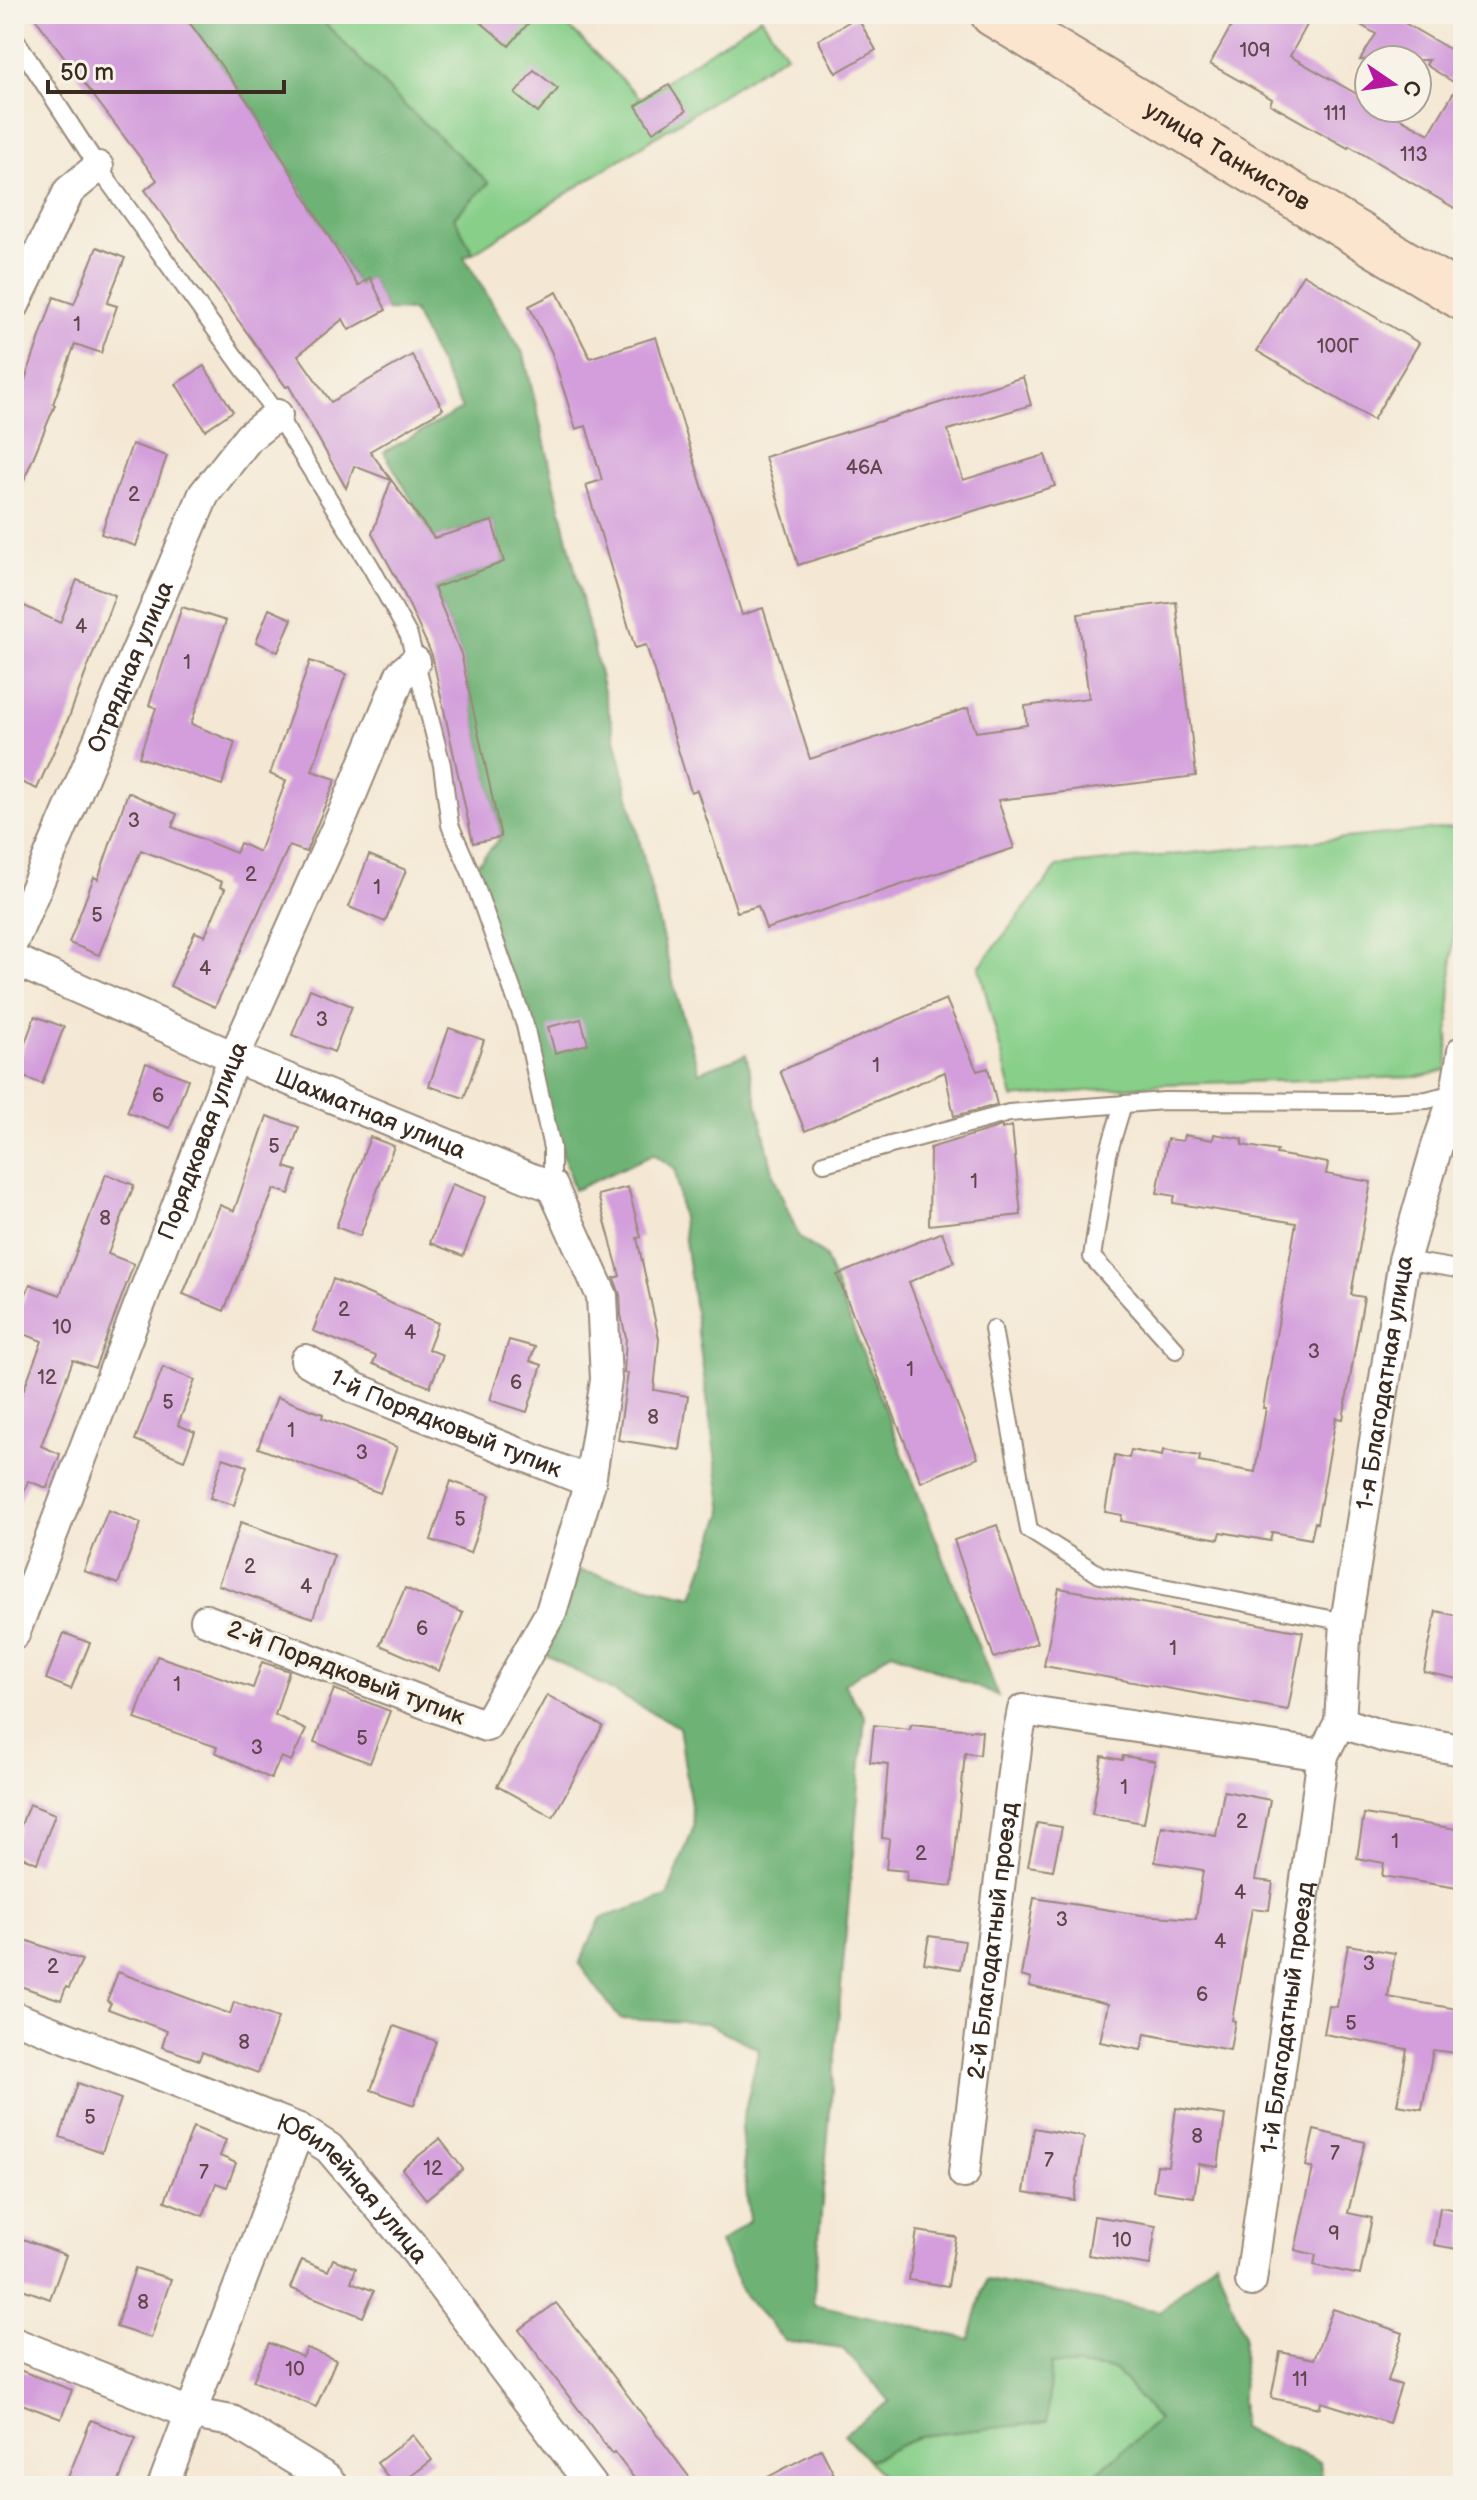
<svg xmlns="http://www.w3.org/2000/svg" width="1477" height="2500" font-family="'Balsamiq Sans',sans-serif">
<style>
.green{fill:#88cf8a;stroke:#627c54;stroke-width:2}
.forest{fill:#6eb276;stroke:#546e4a;stroke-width:2}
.building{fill:#d39edb}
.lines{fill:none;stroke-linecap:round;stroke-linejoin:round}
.lane-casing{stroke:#988979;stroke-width:20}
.street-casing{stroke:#988979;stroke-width:34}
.secondary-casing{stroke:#988979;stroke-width:48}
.lane{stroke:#fff;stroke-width:16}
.street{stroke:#fff;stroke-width:30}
.secondary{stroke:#fbe5cf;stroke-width:44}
.labels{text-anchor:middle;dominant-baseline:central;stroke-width:7;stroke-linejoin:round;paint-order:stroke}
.number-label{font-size:20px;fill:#61474d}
.street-label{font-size:24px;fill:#3b2a1e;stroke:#f7f3e8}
</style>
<rect width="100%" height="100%" fill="#f7f3e8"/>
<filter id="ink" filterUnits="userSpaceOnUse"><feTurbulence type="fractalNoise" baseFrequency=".0125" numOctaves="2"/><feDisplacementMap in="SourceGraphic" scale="16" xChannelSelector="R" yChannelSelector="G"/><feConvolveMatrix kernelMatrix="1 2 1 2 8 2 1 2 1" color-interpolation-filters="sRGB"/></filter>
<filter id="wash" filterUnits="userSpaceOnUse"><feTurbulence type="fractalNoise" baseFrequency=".006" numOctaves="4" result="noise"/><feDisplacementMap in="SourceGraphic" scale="32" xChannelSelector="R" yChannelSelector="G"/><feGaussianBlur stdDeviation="1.8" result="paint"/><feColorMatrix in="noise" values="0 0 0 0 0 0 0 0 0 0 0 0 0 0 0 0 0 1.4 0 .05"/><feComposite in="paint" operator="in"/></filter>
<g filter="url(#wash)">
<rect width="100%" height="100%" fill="#f4e8d4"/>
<g class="green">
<path d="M316,14H556L640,98L761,17L786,54L473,253L454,217L489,183L403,104Z"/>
<path d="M1458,827L1447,1070L1418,1077L1161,1084L1013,1098L979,967L1058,866Z"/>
<path d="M1051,2364L1114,2369L1158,2420L1082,2486H892L868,2461L920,2436L1046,2422Z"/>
</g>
<path class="forest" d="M183,14H316L403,104L489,183L454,217L473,253L464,257L524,355L674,986L699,1072L746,1054L774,1177L799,1237L824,1255L998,1696L892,1652L844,1684L865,1717L813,2304L969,2339L986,2280L1160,2311L1216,2260L1244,2336L1241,2428L1320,2462L1323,2486H1082L1158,2420L1114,2369L1051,2364L1047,2422L920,2436L868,2461L844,2434L890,2401L843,2349L785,2341L743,2294L720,2243L749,2221L741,2127L759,2049L706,2023L620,2019L579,1964L601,1918L667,1897L694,1826L679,1727L546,1655L580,1571L693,1596L723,1512L675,1169L654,1154L574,1190L474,868L501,837L461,654L434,588L504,562L492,521L434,538L384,452L462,409L413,311L386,310L370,277L358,286L254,110Z"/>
<g id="blocks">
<g class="building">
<path d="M32,14H183L254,110L358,286L370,277L386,310L349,330L343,319L298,355L331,402L412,355L443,409L370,451L434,538L492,521L504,562L434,588L461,654L501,837L473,843L432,655L397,579L372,534L391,480L354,466L346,488L289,386L286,387L145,190L157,180Z"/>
<path d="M471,14H536L509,46Z"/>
<path d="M1238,14H1313L1290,56L1369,101V108H1382L1429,134L1458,85L1426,65L1429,60H1360L1376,34L1342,14H1389L1463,57V213L1349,146L1348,148L1270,104L1272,99L1210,64Z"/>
<path d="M857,17L876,50L836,73L818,40Z"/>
<path d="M534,70L558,89L538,113L515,94Z"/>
<path d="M669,85L686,111L653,132L636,106Z"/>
<path d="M97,247L125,258L107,303L117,306L101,353L75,344L53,404L55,405L14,504V389L21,391L54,297L74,304Z"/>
<path d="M1303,274L1419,343L1373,420L1257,351Z"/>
<path d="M557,292L590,358L656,337L742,615L763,608L810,759L968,708L976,732L1027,725L1025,706L1089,698L1078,614L1176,602L1196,776L998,800L1014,848L766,929L758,906L737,912L697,790L691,792L646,645L635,648L586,485L602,480L586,426L576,429L552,353L529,306Z"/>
<path d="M204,366L233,411L205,430L176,384Z"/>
<path d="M1023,377L1031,405L948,430L963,480L1045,455L1055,486L798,565L765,457Z"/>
<path d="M132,444L167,456L136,546L101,534Z"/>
<path d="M77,580L115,595L69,717L37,789L14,779V601L60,623Z"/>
<path d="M182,607L226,621L191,724L235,742L222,785L139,757L156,708L149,705Z"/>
<path d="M269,609L292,619L278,652L256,642Z"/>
<path d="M310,661L346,674L312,771L336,779L306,852L289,846L215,1007L170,986L195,932L205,936L225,889L220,887L222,882L141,850L99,955L69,943L94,877L98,879L128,792L177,814L172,827L236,853L240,843L259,852L286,781L270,774Z"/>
<path d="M369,855L406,870L385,922L349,907Z"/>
<path d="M310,989L352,1006L334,1052L292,1035Z"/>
<path d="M946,999L977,1071L988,1068L997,1105L954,1116L945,1072L805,1131L780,1071Z"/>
<path d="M35,1016L64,1027L42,1084L14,1073Z"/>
<path d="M581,1019L588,1044L555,1053L548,1027Z"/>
<path d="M449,1028L484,1040L464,1098L429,1086Z"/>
<path d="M146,1063L188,1079L170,1128L127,1112Z"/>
<path d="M267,1116L299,1127L285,1167L297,1171L289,1194L274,1189L224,1311L183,1294L220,1205L234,1211Z"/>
<path d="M1002,1126V1129L1012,1126L1021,1215L929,1225L930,1148Z"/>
<path d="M1214,1134L1243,1139L1242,1145L1277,1151L1276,1154L1328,1163L1326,1174L1371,1182L1351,1295L1364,1297L1343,1419L1336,1418L1317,1523L1315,1522L1311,1539L1272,1532L1270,1541L1221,1532L1219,1539L1121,1521L1122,1515L1105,1512L1115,1455L1129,1458L1131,1450L1162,1456L1163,1450L1200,1456L1199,1462L1255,1472L1266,1408H1263L1296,1223L1173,1203L1175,1196L1157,1193L1167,1139L1183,1141L1184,1135L1213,1140Z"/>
<path d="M370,1137L394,1146L360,1236L336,1227Z"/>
<path d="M106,1174L134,1185L108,1254L134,1264L95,1368L73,1360L41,1446L60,1454L47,1488L28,1481L16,1511H14V1415L42,1341L14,1330V1325L30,1284L60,1295Z"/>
<path d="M452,1184L486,1197L463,1256L430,1243Z"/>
<path d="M628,1187L641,1237L637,1238L659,1339L654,1390L688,1396L680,1450L618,1440L628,1373H624L626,1337L621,1315L620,1295L614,1278L620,1276L598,1195Z"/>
<path d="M942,1232L954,1262L909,1282L978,1458L921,1482L837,1275Z"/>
<path d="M333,1279L438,1323L428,1349L443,1355L430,1387L373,1364L376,1356L313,1331Z"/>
<path d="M509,1340L535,1347L530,1361L542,1365L527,1412L490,1400Z"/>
<path d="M163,1367L195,1380L178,1425L195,1432L184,1460L135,1440Z"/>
<path d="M277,1397L323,1414L322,1418L397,1447L380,1493L258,1448Z"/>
<path d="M223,1458L247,1466L234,1505L210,1498Z"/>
<path d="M451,1481L490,1495L470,1553L431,1540Z"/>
<path d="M108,1510L141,1523L118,1584L84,1571Z"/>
<path d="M241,1522L334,1555L313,1618L218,1585Z"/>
<path d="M997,1525L1037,1643L994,1658L954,1540Z"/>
<path d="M405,1588L463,1613L439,1671L380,1645Z"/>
<path d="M1059,1588L1303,1632L1288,1710L1044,1666Z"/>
<path d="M1436,1611L1463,1617V1680L1424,1672Z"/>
<path d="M64,1633L90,1643L71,1689L46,1679Z"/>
<path d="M157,1656L253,1688L262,1662L289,1671L275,1715L306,1730L291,1761L281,1757L271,1779L215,1752L217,1747L135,1719Z"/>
<path d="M334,1689L390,1711L370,1763L314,1742Z"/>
<path d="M547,1695L603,1726L553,1817L497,1786Z"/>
<path d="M911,1724L982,1731L980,1755L965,1753L952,1886L906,1881L907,1871L886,1869L889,1839L882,1838L888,1764L870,1762L874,1725L910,1729Z"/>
<path d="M1102,1756L1122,1760L1123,1756L1155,1761L1144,1823L1092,1814Z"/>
<path d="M1224,1791L1270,1800L1255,1880L1273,1882L1269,1910L1252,1908L1232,2020L1235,2021L1230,2050L1145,2034L1141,2050L1100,2042L1108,2004L1029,1986L1031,1979L1021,1976L1034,1898L1141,1915L1196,1919L1203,1870L1155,1862L1162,1826L1216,1836Z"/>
<path d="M29,1804L55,1814L37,1863L14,1854V1844Z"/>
<path d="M1364,1814L1463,1830V1855L1458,1888L1382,1876L1384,1863L1357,1858Z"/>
<path d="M1037,1823L1062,1827L1053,1870L1028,1866Z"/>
<path d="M14,1936L82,1960L69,1988L66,1987L61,2000L14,1984Z"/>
<path d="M929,1936L965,1941L960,1969L924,1963Z"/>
<path d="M1348,1945L1395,1953L1388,1997L1463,2010V2054L1433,2050L1422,2109L1397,2105L1407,2049L1324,2034L1329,2006L1337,2007Z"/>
<path d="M118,1972L230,2014L234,2002L278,2018L258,2073L202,2052L199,2060L162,2047L167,2031L108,2009L111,2003L107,2001Z"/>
<path d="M394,2026L436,2041L414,2105L371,2090Z"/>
<path d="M78,2083L121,2099L102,2152L60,2137Z"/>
<path d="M1176,2108L1225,2115L1218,2167L1199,2164L1194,2197L1153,2191L1157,2165L1168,2166Z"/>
<path d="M193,2127L226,2140L220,2156L236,2163L227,2187L216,2183L203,2216L165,2201Z"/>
<path d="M1034,2128L1084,2137L1074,2200L1024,2192Z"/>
<path d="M1314,2130L1365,2142L1348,2213L1372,2218L1360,2275L1314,2265L1316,2255L1295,2250L1313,2168L1306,2166Z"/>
<path d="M440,2139L463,2169L426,2199L402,2169Z"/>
<path d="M1440,2207L1463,2211V2250L1434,2245Z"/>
<path d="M1094,2216L1156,2226L1150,2265L1088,2255Z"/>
<path d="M917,2231L956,2237L948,2286L909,2280Z"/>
<path d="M20,2238L66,2255L50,2299L14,2286V2255Z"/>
<path d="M333,2259L356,2268L351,2282L374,2291L363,2317L290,2288L302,2260L328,2271Z"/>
<path d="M135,2268L171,2279L151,2338L116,2327Z"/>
<path d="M556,2303L605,2365L696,2486H640L614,2452L612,2454L519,2330Z"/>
<path d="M1333,2309L1403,2333L1388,2381L1401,2385L1389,2423L1321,2402L1320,2408L1271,2398L1280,2352L1314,2359Z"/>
<path d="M269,2343L303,2357L307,2348L336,2360L316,2407L253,2381Z"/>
<path d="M14,2368L72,2390L61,2419L14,2401Z"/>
<path d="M91,2420L136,2438L117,2486H81L67,2480Z"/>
<path d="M413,2435L432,2460L398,2486H395L377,2463Z"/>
<path d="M821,2449L840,2486H751Z"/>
</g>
</g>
</g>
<g filter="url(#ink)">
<use href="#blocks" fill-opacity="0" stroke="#988979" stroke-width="2"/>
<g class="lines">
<defs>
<g id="lane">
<path d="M14,37L98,167L277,415L371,567L409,636L442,765L450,825L471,873L525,1025L552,1148V1186"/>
<path d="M1123,1104L1108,1154L1092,1257L1176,1350"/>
<path d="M824,1163L1009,1113L1164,1101L1384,1102L1427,1100L1458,1092"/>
<path d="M1404,1260L1463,1270"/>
<path d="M993,1329L1029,1530L1100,1575L1346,1622"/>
</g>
<g id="street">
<path d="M14,305L69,191L98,167"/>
<path id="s1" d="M14,939L204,494L249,437L277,415"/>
<path id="s2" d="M14,960L234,1057L529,1178L552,1186L602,1296L606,1380L590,1482L551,1612L486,1726L206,1620"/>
<path id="s3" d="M306,1360L357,1389L590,1482"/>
<path id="s4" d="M14,1634L234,1057L344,812L401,674L415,662"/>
<path d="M1340,1722L1385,1737L1463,1750"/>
<path id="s5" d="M14,2017L299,2129L329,2148L409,2242L592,2486"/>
<path id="s6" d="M964,2173L1017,1740L1023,1710L1323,1755L1340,1722L1346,1622L1404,1260L1437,1146L1456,1092L1463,1051"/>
<path id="s7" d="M1251,2281L1323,1755"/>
<path d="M14,2343L192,2414L232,2421L327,2479L333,2486"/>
<path d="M163,2486L299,2129"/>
</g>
<g id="secondary">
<path id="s8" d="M993,14L1463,298"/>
</g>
</defs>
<use href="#lane" class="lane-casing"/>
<use href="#street" class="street-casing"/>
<use href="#secondary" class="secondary-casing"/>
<use href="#lane" class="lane"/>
<use href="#street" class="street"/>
<use href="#secondary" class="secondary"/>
</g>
</g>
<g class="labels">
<g class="number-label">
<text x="1255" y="51">109</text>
<text x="1335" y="114">111</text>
<text x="1414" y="155">113</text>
<text x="77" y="325">1</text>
<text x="1338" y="347">100Г</text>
<text x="864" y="468">46А</text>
<text x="134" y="495">2</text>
<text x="81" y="627">4</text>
<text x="187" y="663">1</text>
<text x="134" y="821">3</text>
<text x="251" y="875">2</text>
<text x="377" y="888">1</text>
<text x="97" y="916">5</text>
<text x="205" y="969">4</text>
<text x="322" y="1020">3</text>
<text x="876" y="1066">1</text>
<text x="158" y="1096">6</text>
<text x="274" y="1147">5</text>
<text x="974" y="1182">1</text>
<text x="105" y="1219">8</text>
<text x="344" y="1310">2</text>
<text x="62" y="1328">10</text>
<text x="410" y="1333">4</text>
<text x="1314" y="1352">3</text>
<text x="910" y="1370">1</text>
<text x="47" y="1378">12</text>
<text x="516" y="1383">6</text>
<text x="168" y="1403">5</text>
<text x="653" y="1418">8</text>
<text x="291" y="1431">1</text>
<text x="362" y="1453">3</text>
<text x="460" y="1520">5</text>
<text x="250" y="1567">2</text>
<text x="306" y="1587">4</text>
<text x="422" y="1629">6</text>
<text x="1173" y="1649">1</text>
<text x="177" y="1685">1</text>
<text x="362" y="1739">5</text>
<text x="257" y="1748">3</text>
<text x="1124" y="1788">1</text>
<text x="1242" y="1822">2</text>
<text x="1395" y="1842">1</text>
<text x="921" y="1854">2</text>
<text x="1240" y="1893">4</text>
<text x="1062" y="1920">3</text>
<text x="1220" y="1942">4</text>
<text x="1369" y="1964">3</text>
<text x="53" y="1967">2</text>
<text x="1202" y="1995">6</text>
<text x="1351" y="2024">5</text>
<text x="244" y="2043">8</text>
<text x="90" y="2118">5</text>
<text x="1197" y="2137">8</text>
<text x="1335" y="2154">7</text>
<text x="1049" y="2161">7</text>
<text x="433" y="2169">12</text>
<text x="204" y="2173">7</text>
<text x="1334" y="2234">9</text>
<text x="1122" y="2241">10</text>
<text x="143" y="2303">8</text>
<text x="295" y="2370">10</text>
<text x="1300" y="2380">11</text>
</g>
<g class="street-label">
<text stroke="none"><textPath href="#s8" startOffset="274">улица Танкистов</textPath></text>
<text stroke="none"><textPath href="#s1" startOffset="296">Отрядная улица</textPath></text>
<text stroke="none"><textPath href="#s2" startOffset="388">Шахматная улица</textPath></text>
<text stroke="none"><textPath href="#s4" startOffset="528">Порядковая улица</textPath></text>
<text stroke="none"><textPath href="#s6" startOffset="1150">1-я Благодатная улица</textPath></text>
<text stroke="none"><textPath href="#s3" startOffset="154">1-й Порядковый тупик</textPath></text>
<text transform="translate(346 1673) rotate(21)">2-й Порядковый тупик</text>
<text stroke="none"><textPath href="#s6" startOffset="234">2-й Благодатный проезд</textPath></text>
<text stroke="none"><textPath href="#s7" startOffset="266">1-й Благодатный проезд</textPath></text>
<text stroke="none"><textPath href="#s5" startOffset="386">Юбилейная улица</textPath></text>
</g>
</g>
<rect width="1477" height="2500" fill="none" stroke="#f7f3e8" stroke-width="48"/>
<g transform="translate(1393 84) rotate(103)"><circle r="38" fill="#f7f3e8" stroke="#aca397" stroke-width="2"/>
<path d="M0-6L14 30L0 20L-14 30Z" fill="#b5179e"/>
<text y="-12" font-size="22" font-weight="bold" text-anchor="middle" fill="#3b2a1e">С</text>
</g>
<path d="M48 80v12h236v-12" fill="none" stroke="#3b2a1e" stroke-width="4"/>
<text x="60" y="80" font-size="24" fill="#3b2a1e" stroke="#f7f3e8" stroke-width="6" paint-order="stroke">50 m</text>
</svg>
